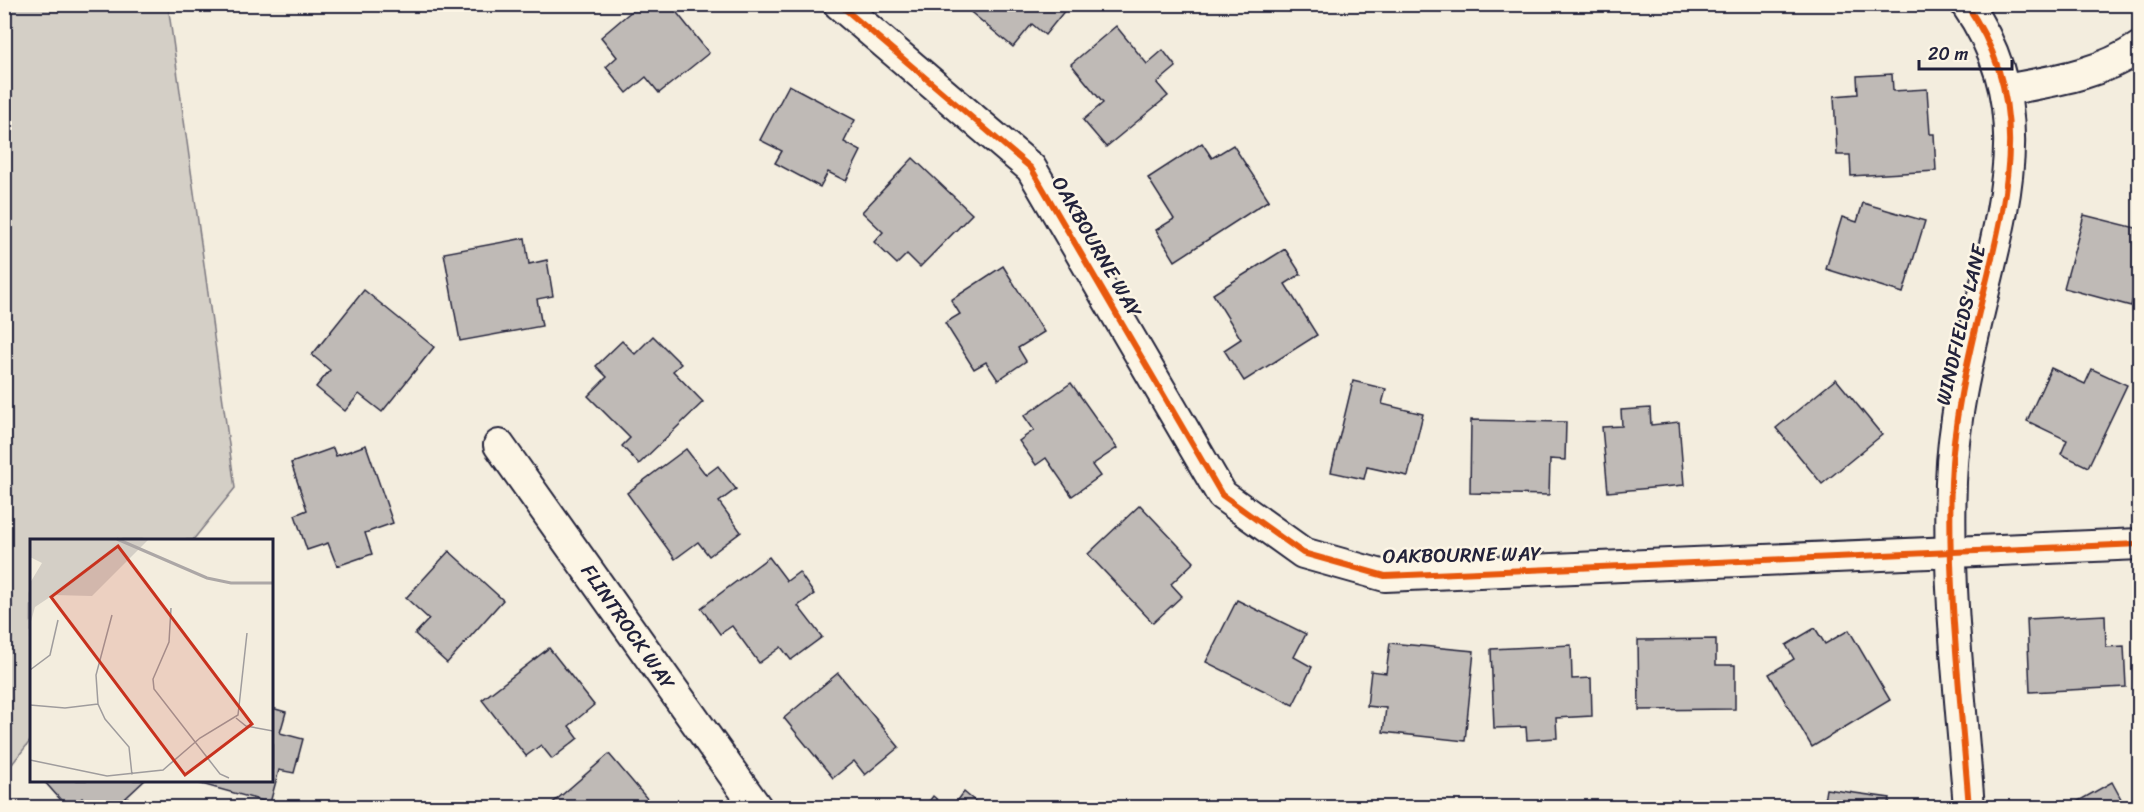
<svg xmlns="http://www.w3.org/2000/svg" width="2144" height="812" font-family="Sriracha,sans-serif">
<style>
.green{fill:#d4cfc6;stroke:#7b7880;stroke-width:1.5}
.building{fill:#bfbab6;stroke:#22223b;stroke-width:1.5}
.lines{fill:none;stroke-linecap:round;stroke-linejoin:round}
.minor-casing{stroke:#22223b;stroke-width:34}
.minor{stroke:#fcf5e5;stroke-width:30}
.cycleway-casing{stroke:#fcf5e5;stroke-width:10}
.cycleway{stroke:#e8590c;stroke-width:6}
.labels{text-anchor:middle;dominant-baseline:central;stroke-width:5;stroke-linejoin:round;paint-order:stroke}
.street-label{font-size:20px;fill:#22223b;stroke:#fcf5e5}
.inset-river{fill:none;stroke:#aca7a6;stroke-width:3}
.inset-road{fill:none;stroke:#9f9c9d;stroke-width:1.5}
.view{fill:#c8321e;fill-opacity:0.15;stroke:#c8321e;stroke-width:3}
.inset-edge{fill:none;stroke:#22223b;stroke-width:3}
</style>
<rect width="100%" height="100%" fill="#f3edde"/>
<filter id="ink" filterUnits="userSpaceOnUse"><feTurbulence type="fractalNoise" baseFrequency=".0167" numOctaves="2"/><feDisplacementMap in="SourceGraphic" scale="12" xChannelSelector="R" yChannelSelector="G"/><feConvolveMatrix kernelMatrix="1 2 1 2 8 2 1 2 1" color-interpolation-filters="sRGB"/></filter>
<g filter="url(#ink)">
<path class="green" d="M5,4L168,5L235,488L193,540H32L31,740L5,773Z"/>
<g class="building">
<path d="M640,4H670L709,53L659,93L646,77L627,93L606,67L617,57L601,37Z"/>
<path d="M961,4H1070L1045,35L1032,24L1013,47Z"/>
<path d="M1116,26L1147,64L1163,50L1176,67L1157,83L1168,96L1106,147L1083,120L1103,103L1071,64Z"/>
<path d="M1892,74L1893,91L1927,89L1930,134H1934L1936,171L1851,176L1850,155H1837L1834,96L1858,94L1857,76Z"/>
<path d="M789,85L855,120L844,142L861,151L846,181L828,172L820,187L775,163L782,151L760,140Z"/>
<path d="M1202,143L1212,158L1233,145L1269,200L1175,261L1156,230L1174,219L1148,178Z"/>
<path d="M913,158L972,214L920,267L907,254L897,264L874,242L883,232L862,212Z"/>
<path d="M1863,203L1925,221L1903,293L1826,269L1842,217L1857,222Z"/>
<path d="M2084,215L2140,229V273L2131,306L2064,288Z"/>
<path d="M525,238L529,264L547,260L553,296L537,299L542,326L460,341L444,253Z"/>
<path d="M1285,249L1301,274L1285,284L1317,335L1244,381L1224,350L1241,339L1213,294Z"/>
<path d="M1003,266L1044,332L1018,348L1026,361L998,380L986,362L974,369L945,323L960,314L951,300Z"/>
<path d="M364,290L434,347L382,412L359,394L345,411L316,387L330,370L312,355Z"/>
<path d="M653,336L681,364L673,371L703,402L639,464L622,446L630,438L588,396L607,377L596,366L622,341L635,354Z"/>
<path d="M2051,368L2085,384L2092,369L2127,385L2088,467L2061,454L2067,440L2027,421Z"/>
<path d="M1836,379L1882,435L1822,484L1776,428Z"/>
<path d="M1353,381L1386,389L1382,404L1423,414L1408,476L1367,467L1364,479L1331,472Z"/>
<path d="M1071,383L1117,448L1092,465L1100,476L1072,496L1046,458L1036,465L1019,441L1034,430L1024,416Z"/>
<path d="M1650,408L1651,425L1679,422L1684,485L1608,492L1602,427L1622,426L1621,410Z"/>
<path d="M1471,420L1566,422L1565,460L1550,459L1549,495L1470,493Z"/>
<path d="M366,445L393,523L365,533L372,554L337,566L328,543L307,550L295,515L307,510L291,463L333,448L336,456Z"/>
<path d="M686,449L706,475L718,466L736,489L719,502L741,532L709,556L698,542L675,559L627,493Z"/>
<path d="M1140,505L1194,562L1171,584L1182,596L1153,623L1088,554Z"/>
<path d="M449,551L503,600L447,663L415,634L429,619L406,598Z"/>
<path d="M769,557L787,581L799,572L814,594L798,606L822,637L791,660L781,647L759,663L732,626L720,634L701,608Z"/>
<path d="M1237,600L1306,634L1294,657L1312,667L1293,705L1206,662Z"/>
<path d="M2105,615L2106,647L2124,646L2126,687L2030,692L2027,619Z"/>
<path d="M1815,628L1825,644L1849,630L1890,700L1812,747L1769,674L1794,659L1786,645Z"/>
<path d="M1716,639V665H1735V709L1639,710L1638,640Z"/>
<path d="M1390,643L1474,651L1465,741L1383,732L1386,708L1367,706L1371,671L1386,673Z"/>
<path d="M1571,645L1572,679L1591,678L1592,716L1556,718L1557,738L1527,740L1526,727L1494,728L1491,649Z"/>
<path d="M549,648L594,705L569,726L578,738L552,759L541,745L526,756L482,700Z"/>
<path d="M838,673L899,747L865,775L854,761L833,778L784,718Z"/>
<path d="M272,708L286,712L280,733L303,739L294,773L279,770L270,803L194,782V780H272Z"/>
<path d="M609,754L655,808H547Z"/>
<path d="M43,780H145L115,808H91L82,798L72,808H68Z"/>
<path d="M2112,782L2126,808H2066Z"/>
<path d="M1826,789L1890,798L1888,808H1823Z"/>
<path d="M964,792L983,808H952Z"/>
<path d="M933,796L947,808H924Z"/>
</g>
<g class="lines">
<defs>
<g id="minor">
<path d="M839,4L1031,168L1222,495L1303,553L1385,576L2140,544"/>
<path d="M1966,4C2032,98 2009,188 1984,291C1969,354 1953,417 1951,482C1947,590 1961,700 1969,808"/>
<path d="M2005,90C2052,81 2099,75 2140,47"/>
<path d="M499,445L757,808"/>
</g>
</defs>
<use href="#minor" class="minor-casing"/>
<use href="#minor" class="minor"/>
<defs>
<g id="cycleway">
<path d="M839,4L1031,168L1222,495L1303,553L1385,576L2140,544"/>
<path d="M1966,4C2032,98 2009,188 1984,291C1969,354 1953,417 1951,482C1947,590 1961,700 1969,808"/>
</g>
</defs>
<use href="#cycleway" class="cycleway-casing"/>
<use href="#cycleway" class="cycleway"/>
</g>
</g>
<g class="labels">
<g class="street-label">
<text transform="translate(1097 247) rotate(60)">OAKBOURNE WAY</text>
<text transform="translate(1961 325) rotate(-77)">WINDFIELDS LANE</text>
<text transform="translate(1462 555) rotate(-1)">OAKBOURNE WAY</text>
<text transform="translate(628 627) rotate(55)">FLINTROCK WAY</text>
</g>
</g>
<g transform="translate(30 539)">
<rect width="243" height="243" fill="#f3edde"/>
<path d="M0,0H119L62,57L23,56L5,68L0,86V44L12,24L0,18Z" fill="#d4cfc6"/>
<path class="inset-river" d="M87,0L177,39L201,44H243"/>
<path class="inset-road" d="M141,69L139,103L123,140L124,150L190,235L199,239M82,76L66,136L68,165L75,180L99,208L102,236M0,131L20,116L28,81M0,166L35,169L68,165M206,179L216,187L243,192M0,221L77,237L133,231L170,199L208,176L217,94"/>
<path class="view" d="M88,7L222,185L155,236L21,58Z"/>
<rect width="243" height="243" class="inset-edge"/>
</g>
<rect width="2144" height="812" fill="none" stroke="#fcf5e5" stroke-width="24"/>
<rect x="12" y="12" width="2120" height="788" fill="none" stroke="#22223b" stroke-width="2" filter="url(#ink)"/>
<path d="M1919 60v9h93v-9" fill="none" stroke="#22223b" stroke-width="3"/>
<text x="1928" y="60" font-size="18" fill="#22223b" stroke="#fcf5e5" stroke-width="4.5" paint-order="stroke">20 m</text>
</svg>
